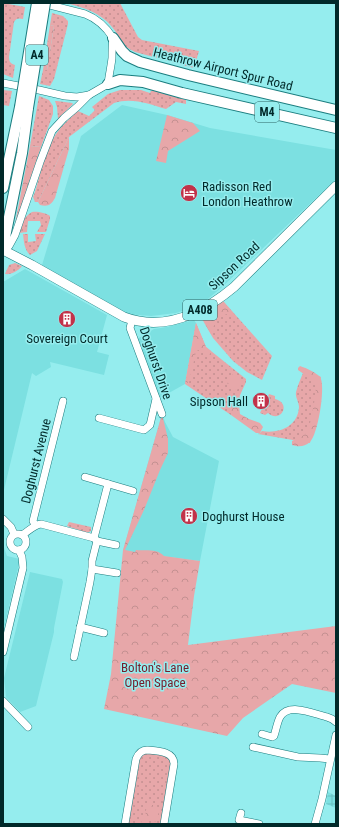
<svg xmlns="http://www.w3.org/2000/svg" width="339" height="827" font-family="'Roboto Condensed',sans-serif">
<style>
.built{fill:#7ce0e1}
.industrial{fill:url(#industrial-grid)}
.grass{fill:url(#grass-dots)}
.forest{fill:url(#forest-crowns)}
.lines{fill:none;stroke-linecap:round;stroke-linejoin:round}
.minor-casing{stroke:#1b7d7f;stroke-width:8}
.major-casing{stroke:#1b7d7f;stroke-width:10}
.highway-casing{stroke:#1b7d7f;stroke-width:12}
.minor{stroke:#fff;stroke-width:7}
.major{stroke:#fff;stroke-width:9}
.highway{stroke:#fff;stroke-width:10}
.highway-bridge-casing{stroke:#1b7d7f;stroke-width:12;stroke-linecap:butt}
.highway-bridge{stroke:#fff;stroke-width:10}
.labels{text-anchor:middle;dominant-baseline:central;stroke-width:3;stroke-linejoin:round;paint-order:stroke}
.shield{fill:#95edee;stroke:#2d6464;stroke-width:1}
.shield-label{font-size:12px;font-weight:bold;fill:#012929}
.street-label{font-size:13px;fill:#012929;stroke:#95edee}
.poi-label{font-size:13px;fill:#012929;stroke:#95edee;text-anchor:start}
.park-label{font-size:13px;fill:#761d2b;stroke:#95edee}
</style>
<defs>
<pattern id="industrial-grid" width="8" height="8" patternUnits="userSpaceOnUse"><rect width="8" height="8" fill="#7ce0e1"/><path d="M0 4h8M4 0v8" fill="none" stroke="#69c0c1"/></pattern>
<pattern id="grass-dots" width="8" height="8" patternUnits="userSpaceOnUse"><rect width="8" height="8" fill="#e7a7a9"/><path d="M2 2h.1M6 6h.1" fill="none" stroke="#c49091" stroke-width="1.8" stroke-linecap="round"/></pattern>
<pattern id="forest-crowns" width="20" height="18" patternUnits="userSpaceOnUse"><rect width="20" height="18" fill="#e7a7a9"/><path d="M2 6a3 3 0 1 1 6 0M12 15a3 3 0 1 1 6 0" fill="none" stroke="#c49091"/></pattern>
</defs>
<rect width="100%" height="100%" fill="#95edee"/>
<g class="built">
<path d="M122,105L167,115L210,128L336,150V179L221,288L203,303L194,307L176,313L151,316L128,314L59,277L42,265L81,136Z"/>
<path d="M25,269L107,315L97,352L109,355L104,375L50,362L51,367L36,376L32,373L3,494V282Z"/>
<path d="M194,320L196,323L185,384L158,399L137,339L154,329L167,327Z"/>
<path d="M162,414L165,422L173,437L219,461L200,561L123,551Z"/>
<path d="M3,545L7,556L20,559L3,633Z"/>
<path d="M30,572L62,579L63,582L54,628V632L36,706L20,712L6,697L4,678Z"/>
</g>
<path class="industrial" d="M328,792L336,796V808L326,804Z"/>
<g class="grass">
<path d="M3,3L25,7L23,19C19,18 16,18 14,22L9,57C9,62 11,64 15,65L13,78L3,74Z"/>
<path d="M66,3H120L138,37L142,40L199,51L194,68L135,52C129,49 124,46 120,40C118,36 116,31 112,27C100,12 84,8 66,3Z"/>
<path d="M52,13L63,16L68,21V24L54,79L50,86L40,84L43,70H47L54,26L50,25Z"/>
<path d="M3,90L12,91L9,106L3,105Z"/>
<path d="M120,90H141L150,93L151,91H154L186,100V104L176,102L166,109C149,104 132,97 114,103L69,137L38,202H35L33,197L35,192C41,172 45,151 56,134C62,125 70,118 78,111L89,116L95,110L92,107L108,94Z"/>
<path d="M39,96L49,100L53,106V114L41,147L30,146Z"/>
<path d="M55,101H57L72,103L73,104L58,119L57,107Z"/>
<path d="M32,212C37,211 46,213 50,216V219L46,232H37L41,225L40,221H28L27,232L19,233C22,224 23,217 32,212Z"/>
<path d="M23,234H28V242L36,241L35,234H45L37,251L30,255C24,249 24,242 23,234Z"/>
<path d="M15,263L22,266C18,271 11,275 5,274L9,265Z"/>
<path d="M223,301L272,356L262,380L247,372L233,361L213,338L202,319L205,312Z"/>
<path d="M196,323L206,347L246,379V382L231,415L185,384Z"/>
<path d="M305,368L321,377L310,443L258,434L260,433L262,431C278,434 298,427 299,407C299,402 295,397 296,392C298,384 302,376 305,368Z"/>
<path d="M269,394L275,396V399C292,403 281,424 268,413L265,415L260,413Z"/>
<path d="M69,522L91,527V531L87,533L67,526Z"/>
<path d="M145,752L167,756L171,762L161,824H128L139,758Z"/>
</g>
<g class="forest">
<path d="M50,25L54,26L47,70H43Z"/>
<path d="M167,115L193,123L200,131L168,151L166,163L156,161Z"/>
<path d="M69,137V149L55,198C51,205 48,207 40,205L38,202Z"/>
<path d="M30,146L41,147L14,229Z"/>
<path d="M223,301L236,316L227,314L217,317L211,334L206,325L213,307Z"/>
<path d="M196,323L206,347L211,351L209,356H207L202,351L198,350L196,352L189,382L185,384Z"/>
<path d="M300,366C306,368 318,373 321,379C325,390 318,434 310,442C304,447 299,447 292,445V441L304,435L309,428L314,404L316,387L311,379L298,370V368Z"/>
<path d="M233,374L243,380L237,390L227,384Z"/>
<path d="M237,395L240,397L239,405L240,414L249,419L260,423L263,427L260,433H256L231,415C231,409 233,400 237,395Z"/>
<path d="M162,414L168,439V453L160,470L144,510L125,550L135,552L136,550C145,551 157,548 164,556L200,561L194,596L188,645L336,626V693L292,684L243,718L227,736L104,709L111,674L123,550Z"/>
<path d="M147,804L158,806V810L159,811L156,822L149,820L148,824H141L142,817H145Z"/>
</g>
<g class="lines">
<defs>
<g id="minor">
<path d="M3,83L39,90L65,96L77,97L89,95"/>
<path d="M3,249L9,246L15,235L40,162L52,131L64,118L77,107L89,95L108,84C109,75 111,67 112,58C112,51 112,45 113,38C106,27 98,19 85,14L42,3"/>
<path d="M132,320L130,328L162,414"/>
<path d="M99,418L144,430L150,425L156,399"/>
<path d="M85,477L133,491"/>
<path d="M3,519L11,527L14,534"/>
<path d="M35,525L33,521L63,401"/>
<circle cx="18" cy="542" r="8"/>
<path d="M22,535C28,532 33,525 41,524L94,538L97,541L116,545"/>
<path d="M94,538L108,484"/>
<path d="M92,569L117,573"/>
<path d="M80,627L104,633"/>
<path d="M3,652L23,568L22,557L19,550"/>
<path d="M74,657L90,582L92,569V561L97,541"/>
<path d="M3,701L28,727"/>
<path d="M262,734L272,737L274,736C276,730 277,723 280,717C289,702 314,714 327,717L332,719L336,722"/>
<path d="M253,747L298,757L320,758L330,759"/>
<path d="M241,813L239,820L259,824"/>
<path d="M125,824L136,759C138,754 141,750 147,750C157,751 174,751 174,764L164,824"/>
<path d="M315,824L322,799L336,735"/>
</g>
<path id="major" d="M3,250L32,265L124,317C164,332 203,313 234,287L336,186"/>
<g id="highway">
<path d="M113,38L122,51L127,56L140,62L188,75L336,110"/>
<path d="M108,84L120,80L143,82L182,93L336,128"/>
<path d="M3,188L20,107"/>
<path d="M3,247L22,153L28,108"/>
</g>
</defs>
<use href="#minor" class="minor-casing"/>
<use href="#major" class="major-casing"/>
<use href="#highway" class="highway-casing"/>
<use href="#minor" class="minor"/>
<use href="#major" class="major"/>
<use href="#highway" class="highway"/>
<defs>
<g id="highway-bridge">
<path d="M20,107L37,3"/>
<path d="M28,108L45,3"/>
</g>
</defs>
<use href="#highway-bridge" class="highway-bridge-casing"/>
<use href="#highway-bridge" class="highway-bridge"/>
</g>
<defs>
<symbol id="hotel-disc" viewBox="-11 -11 22 22"><circle r="9.5" fill="#c23249" stroke="#95edee"/><path d="M-6-4.5h1.5V1H6V5H4.5V3h-9V5H-6ZM-4 0a1.8 1.8 0 1 1 3.6 0ZM.5 0V-2.5h3Q6-2.5 6 0Z" fill="#fff"/></symbol>
<symbol id="building-disc" viewBox="-11 -11 22 22"><circle r="9.5" fill="#c23249" stroke="#95edee"/><path d="M-4-6H4V6H1V3H-1V6H-4ZM-2.5-4.3h1.7v1.8h-1.7ZM.8-4.3h1.7v1.8H.8ZM-2.5-1h1.7V.8h-1.7ZM.8-1h1.7V.8H.8Z" fill="#fff"/></symbol>
</defs>
<g fill-rule="evenodd">
<use href="#hotel-disc" x="179" y="183" width="20" height="20"/>
<use href="#building-disc" x="57" y="309" width="20" height="20"/>
<use href="#building-disc" x="251" y="391" width="20" height="20"/>
<use href="#building-disc" x="179" y="506" width="20" height="20"/>
</g>
<g class="labels">
<g class="shield">
<rect x="26" y="45" width="22" height="20" rx="3"/>
<rect x="255" y="102" width="24" height="20" rx="3"/>
<rect x="183" y="300" width="34" height="20" rx="3"/>
</g>
<g class="shield-label">
<text x="37" y="55">A4</text>
<text x="267" y="112">M4</text>
<text x="200" y="310">A408</text>
</g>
<g class="street-label">
<text transform="translate(223 69) rotate(14)">Heathrow Airport Spur Road</text>
<text transform="translate(234 266) rotate(-43)">Sipson Road</text>
<text transform="translate(156 363) rotate(71)">Doghurst Drive</text>
<text transform="translate(36 461) rotate(-76)">Doghurst Avenue</text>
</g>
<g class="poi-label">
<text x="202" y="186">Radisson Red<tspan x="202" dy="15">London Heathrow</tspan></text>
<text x="67" y="338" text-anchor="middle">Sovereign Court</text>
<text x="248" y="401" text-anchor="end">Sipson Hall</text>
<text x="202" y="516">Doghurst House</text>
</g>
<g class="park-label">
<text x="155" y="667">Bolton's Lane<tspan x="155" dy="15">Open Space</tspan></text>
</g>
</g>
<rect width="339" height="827" fill="none" stroke="#012929" stroke-width="8"/>
</svg>
